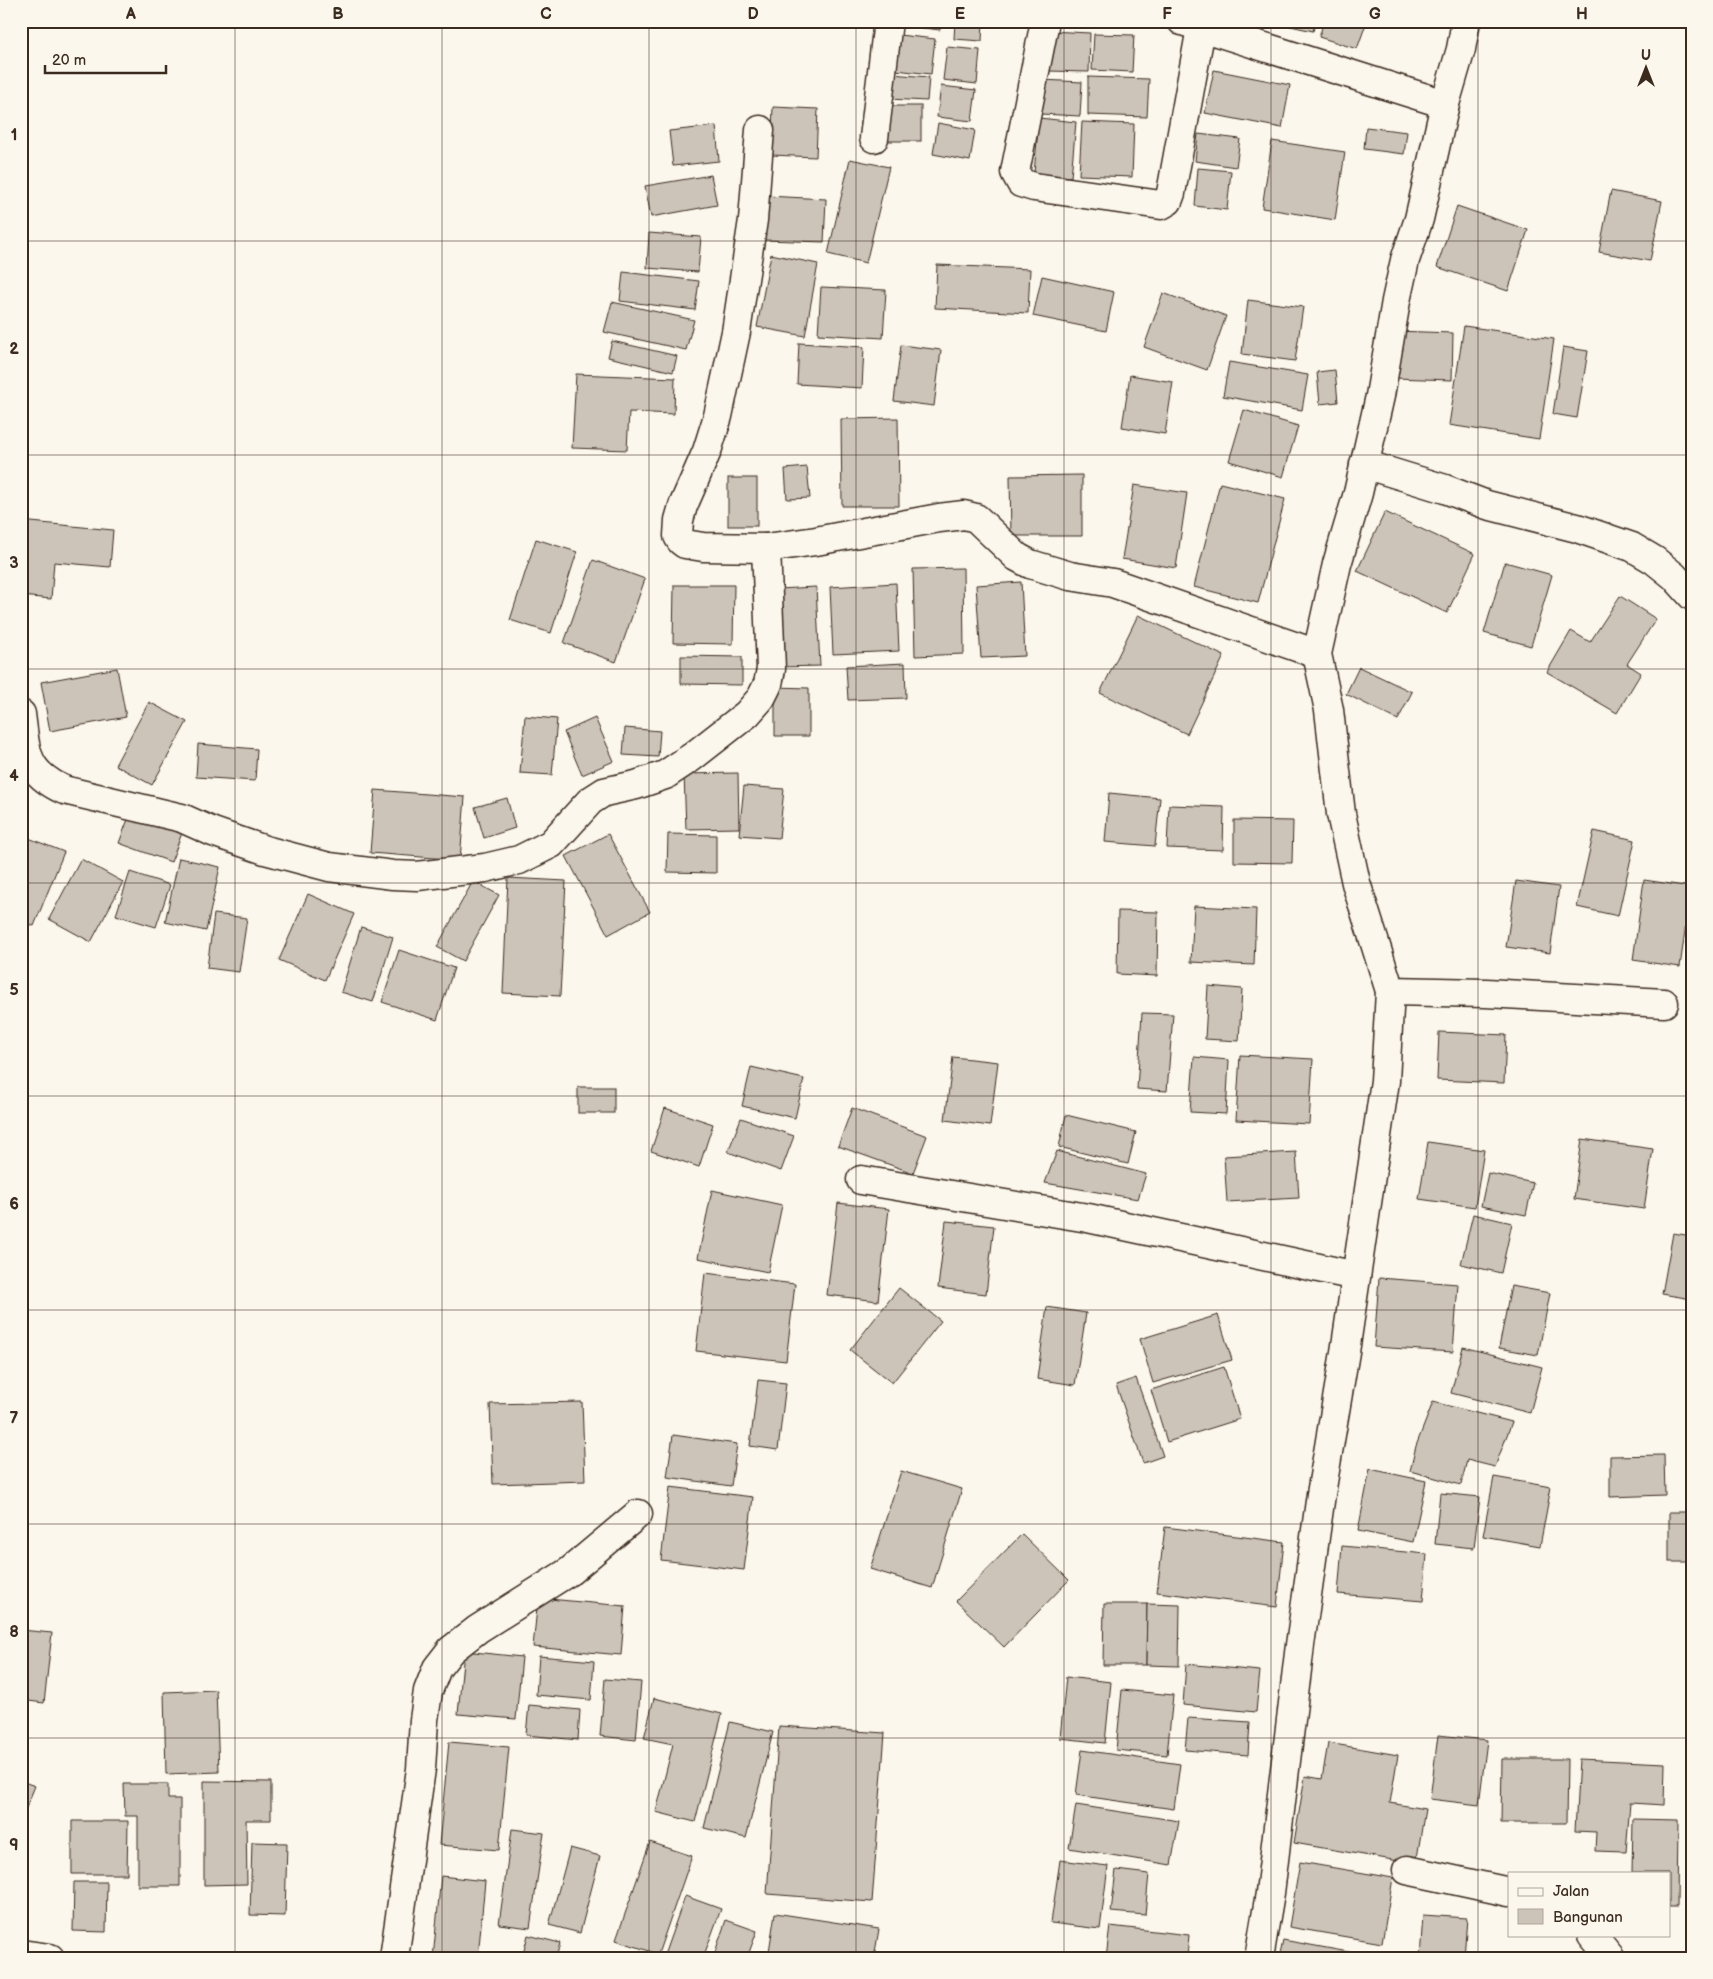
<svg xmlns="http://www.w3.org/2000/svg" width="1713" height="1979" font-family="'Balsamiq Sans',sans-serif">
<style>
.building{fill:#ccc4b9;stroke:#3b2a1e}
.lines{fill:none;stroke-linecap:round;stroke-linejoin:round}
.street-casing{stroke:#3b2a1e;stroke-width:31}
.primary-casing{stroke:#3b2a1e;stroke-width:31}
.street{stroke:#fbf7ec;stroke-width:28}
.primary{stroke:#fbf7ec;stroke-width:28}
.grid{fill:none;stroke:#3b2a1e;stroke-width:1;stroke-opacity:0.55}
.neatline{fill:none;stroke:#3b2a1e;stroke-width:2}
.grid-label{font-size:16px;text-anchor:middle;font-weight:bold;fill:#3b2a1e}
</style>
<rect width="100%" height="100%" fill="#fbf7ec"/>
<filter id="ink" filterUnits="userSpaceOnUse"><feTurbulence type="fractalNoise" baseFrequency=".02" numOctaves="2"/><feDisplacementMap in="SourceGraphic" scale="10" xChannelSelector="R" yChannelSelector="G"/><feConvolveMatrix kernelMatrix="1 2 1 2 8 2 1 2 1" color-interpolation-filters="sRGB"/></filter>
<g filter="url(#ink)">
<g class="building">
<path d="M899,21H941L940,30L899,25Z"/>
<path d="M955,21H983L982,41L954,39Z"/>
<path d="M1287,21H1316L1313,31L1286,25Z"/>
<path d="M1324,21H1367L1357,49L1319,37Z"/>
<path d="M1049,31L1090,33L1089,72L1048,71Z"/>
<path d="M1094,34L1134,35L1132,72L1092,70Z"/>
<path d="M899,35L935,39L931,74L896,70Z"/>
<path d="M947,47L980,50L977,84L943,80Z"/>
<path d="M1214,70L1290,85L1282,128L1205,113Z"/>
<path d="M891,74L929,77L927,101L889,99Z"/>
<path d="M1088,77L1149,79L1147,117L1088,115Z"/>
<path d="M1042,80L1082,82L1080,116L1041,114Z"/>
<path d="M941,86L976,90L972,121L937,117Z"/>
<rect x="885" y="106" width="36" height="35"/>
<path d="M773,107L818,109L816,157L771,155Z"/>
<path d="M1039,118L1076,122L1071,177L1034,173Z"/>
<path d="M1082,122L1134,124L1132,177L1079,175Z"/>
<path d="M938,123L975,130L970,161L933,154Z"/>
<path d="M716,126L719,161L673,166L669,131Z"/>
<path d="M1366,127L1407,132L1404,154L1364,149Z"/>
<path d="M1198,134L1240,139L1236,167L1195,161Z"/>
<path d="M1272,141L1345,152L1335,220L1262,208Z"/>
<path d="M850,159L889,167L866,263L828,254Z"/>
<path d="M1198,168L1231,171L1227,210L1195,206Z"/>
<path d="M711,175L717,205L651,217L645,186Z"/>
<path d="M1611,191L1662,201L1650,261L1599,252Z"/>
<path d="M766,196L826,199L824,242L764,240Z"/>
<path d="M1457,206L1528,230L1508,291L1437,267Z"/>
<path d="M649,233L701,237L698,272L647,268Z"/>
<path d="M771,254L818,264L805,336L757,327Z"/>
<path d="M937,265L1030,269L1028,313L935,308Z"/>
<path d="M623,272L699,281L695,310L620,301Z"/>
<path d="M1042,276L1114,292L1106,331L1033,316Z"/>
<path d="M821,287L886,290L883,338L818,334Z"/>
<path d="M1163,293L1226,316L1207,370L1144,347Z"/>
<path d="M1248,300L1303,307L1295,361L1242,354Z"/>
<path d="M612,302L694,320L686,350L604,332Z"/>
<path d="M1464,326L1554,339L1539,439L1449,425Z"/>
<path d="M1395,331L1453,333L1452,380L1394,378Z"/>
<path d="M612,341L677,356L673,372L608,357Z"/>
<path d="M799,343L864,347L862,388L797,384Z"/>
<path d="M901,345L941,350L934,406L894,401Z"/>
<path d="M1563,347L1588,351L1577,418L1553,414Z"/>
<path d="M1229,362L1308,375L1302,410L1223,396Z"/>
<path d="M1335,370L1338,402L1320,404L1317,372Z"/>
<path d="M576,374L675,378L674,414L629,412L627,450L572,448Z"/>
<path d="M1130,375L1173,382L1165,434L1122,427Z"/>
<path d="M1244,410L1298,426L1283,477L1229,461Z"/>
<path d="M898,418L899,506H842L841,419Z"/>
<path d="M807,467L810,498L787,499L785,469Z"/>
<path d="M1082,475V536H1011L1010,476Z"/>
<rect x="728" y="478" width="29" height="48"/>
<path d="M1220,483L1285,499L1258,603L1194,587Z"/>
<path d="M1134,485L1187,493L1176,568L1122,559Z"/>
<path d="M1385,512L1475,554L1447,613L1357,571Z"/>
<path d="M21,521L113,530L110,567L54,562L51,599L21,596Z"/>
<path d="M536,539L577,552L551,633L510,620Z"/>
<path d="M593,560L645,579L616,662L564,643Z"/>
<path d="M1505,562L1552,575L1531,646L1484,633Z"/>
<path d="M963,568L964,654L915,656L913,569Z"/>
<path d="M1021,582L1025,656L981,658L976,585Z"/>
<path d="M896,583L899,651L833,654L830,587Z"/>
<path d="M674,585H734L733,644L673,643Z"/>
<path d="M816,587L820,666L781,667L778,589Z"/>
<path d="M1620,596L1656,619L1627,664L1641,673L1617,713L1547,672L1571,631L1590,642Z"/>
<path d="M1138,615L1224,656L1187,734L1100,693Z"/>
<path d="M681,656L742,657V685L681,684Z"/>
<path d="M905,663L906,698L848,700L846,666Z"/>
<path d="M1359,667L1412,692L1398,720L1346,694Z"/>
<path d="M117,668L126,717L50,731L41,682Z"/>
<path d="M775,687L809,688V736H775Z"/>
<path d="M149,702L187,722L152,785L115,765Z"/>
<path d="M525,716L557,719L552,775L520,773Z"/>
<path d="M595,718L614,761L582,775L564,732Z"/>
<path d="M625,728L660,731L658,757L623,755Z"/>
<path d="M198,744L257,749L255,781L196,777Z"/>
<path d="M738,773L739,828L686,829L684,774Z"/>
<path d="M744,786L784,789L779,838L739,835Z"/>
<path d="M375,790L465,797L460,860L370,853Z"/>
<path d="M1109,793L1160,798L1155,846L1105,842Z"/>
<path d="M507,798L515,828L484,838L475,807Z"/>
<path d="M1169,805L1224,807L1223,850L1167,848Z"/>
<path d="M130,814L182,833L171,862L119,843Z"/>
<path d="M1234,820L1293,821L1292,863L1234,862Z"/>
<path d="M1594,831L1635,840L1618,916L1577,907Z"/>
<path d="M608,834L650,912L608,935L566,856Z"/>
<path d="M668,834L716,835V873L667,872Z"/>
<path d="M21,835L64,852L34,926L21,921Z"/>
<path d="M179,858L220,867L206,931L165,922Z"/>
<path d="M81,859L123,882L91,942L49,919Z"/>
<path d="M130,872L170,885L156,927L116,915Z"/>
<path d="M508,878L566,881L560,996L503,993Z"/>
<path d="M1644,880L1691,887L1680,967L1633,960Z"/>
<path d="M473,881L499,895L463,961L437,947Z"/>
<path d="M1516,881L1559,887L1550,953L1506,947Z"/>
<path d="M308,894L354,914L325,980L279,960Z"/>
<path d="M1194,906L1256,909L1254,965L1191,962Z"/>
<path d="M1118,911L1158,912L1157,976L1117,974Z"/>
<path d="M214,914L247,918L239,972L207,968Z"/>
<path d="M361,927L393,937L373,1002L341,992Z"/>
<path d="M399,950L454,968L437,1020L382,1002Z"/>
<path d="M1208,986L1242,989L1239,1041L1205,1039Z"/>
<path d="M1142,1013L1173,1014L1167,1091L1137,1089Z"/>
<path d="M1439,1032L1506,1035L1504,1083L1437,1080Z"/>
<path d="M1240,1055L1313,1059L1309,1124L1236,1120Z"/>
<path d="M953,1057L998,1062L990,1126L945,1120Z"/>
<path d="M1194,1057L1229,1060L1226,1114L1190,1112Z"/>
<path d="M751,1067L804,1079L795,1118L742,1106Z"/>
<rect x="578" y="1087" width="36" height="26"/>
<path d="M665,1108L713,1124L699,1167L651,1151Z"/>
<path d="M852,1108L927,1136L913,1173L838,1146Z"/>
<path d="M1066,1115L1136,1132L1128,1164L1059,1147Z"/>
<path d="M741,1118L794,1136L781,1171L728,1152Z"/>
<path d="M1582,1139L1653,1149L1644,1209L1574,1199Z"/>
<path d="M1428,1142L1484,1150L1475,1207L1419,1199Z"/>
<path d="M1057,1151L1146,1174L1138,1199L1045,1183Z"/>
<path d="M1296,1152L1299,1198L1227,1202L1224,1156Z"/>
<path d="M1488,1173L1533,1183L1526,1215L1481,1206Z"/>
<path d="M712,1190L782,1205L768,1272L698,1258Z"/>
<path d="M838,1203L889,1209L878,1301L827,1295Z"/>
<path d="M1473,1214L1512,1223L1501,1273L1461,1264Z"/>
<path d="M946,1221L994,1226L986,1294L938,1288Z"/>
<path d="M1673,1233L1692,1236V1299L1662,1294Z"/>
<path d="M705,1273L795,1284L786,1361L696,1351Z"/>
<path d="M1379,1278L1458,1284L1453,1352L1374,1347Z"/>
<path d="M1511,1286L1550,1293L1538,1355L1499,1348Z"/>
<path d="M899,1288L941,1321L892,1383L850,1350Z"/>
<path d="M1047,1307L1086,1313L1075,1385L1037,1379Z"/>
<path d="M1218,1315L1232,1360L1153,1383L1140,1339Z"/>
<path d="M1463,1347L1542,1367L1530,1413L1451,1393Z"/>
<path d="M1224,1367L1240,1419L1167,1442L1151,1390Z"/>
<path d="M1136,1378L1163,1456L1143,1463L1116,1385Z"/>
<path d="M758,1380L786,1383L778,1450L750,1446Z"/>
<path d="M582,1402L585,1481L493,1484L490,1404Z"/>
<path d="M1433,1402L1512,1422L1495,1467L1467,1460L1461,1485L1410,1471L1416,1446Z"/>
<path d="M673,1435L737,1444L731,1486L667,1477Z"/>
<path d="M1664,1455L1665,1495L1610,1497V1456Z"/>
<path d="M1370,1469L1426,1481L1413,1542L1358,1531Z"/>
<path d="M901,1471L962,1489L932,1588L870,1569Z"/>
<path d="M1494,1477L1551,1487L1540,1546L1483,1536Z"/>
<path d="M670,1487L753,1497L744,1570L661,1560Z"/>
<path d="M1440,1493L1480,1497L1474,1548L1435,1544Z"/>
<rect x="1669" y="1512" width="23" height="50"/>
<path d="M1165,1527L1284,1542L1277,1607L1157,1592Z"/>
<path d="M1022,1534L1069,1580L1004,1647L956,1601Z"/>
<path d="M1342,1546L1427,1554L1423,1601L1338,1594Z"/>
<path d="M538,1598L625,1606L621,1655L533,1647Z"/>
<path d="M1104,1604H1147L1146,1665H1103Z"/>
<path d="M1147,1604L1180,1605L1179,1666L1146,1665Z"/>
<path d="M21,1630L52,1633L44,1703L21,1700Z"/>
<path d="M464,1651L522,1657L516,1719L458,1714Z"/>
<path d="M539,1656L594,1661L591,1700L536,1695Z"/>
<path d="M1186,1664L1260,1671L1256,1712L1183,1705Z"/>
<path d="M1066,1677L1111,1682L1105,1743L1060,1738Z"/>
<path d="M605,1679L641,1682L636,1740L600,1736Z"/>
<path d="M216,1690L219,1772L166,1774L164,1692Z"/>
<path d="M1122,1690L1173,1695L1167,1755L1116,1750Z"/>
<path d="M654,1698L722,1714L695,1822L656,1812L673,1744L644,1738Z"/>
<path d="M529,1705L580,1710L578,1740L526,1735Z"/>
<path d="M1188,1718L1250,1722L1248,1755L1185,1750Z"/>
<path d="M730,1722L773,1732L746,1838L704,1828Z"/>
<path d="M779,1726L885,1733L872,1902L767,1894Z"/>
<path d="M1438,1735L1487,1740L1479,1805L1430,1799Z"/>
<path d="M449,1742L509,1747L499,1850L439,1845Z"/>
<path d="M1328,1743L1398,1755L1390,1803L1425,1809L1416,1864L1294,1843L1305,1776L1322,1779Z"/>
<path d="M1082,1750L1180,1764L1174,1809L1076,1795Z"/>
<path d="M1502,1759H1567L1566,1823H1501Z"/>
<path d="M1579,1759L1665,1763L1664,1805L1630,1803L1626,1852L1595,1851L1596,1832L1575,1831Z"/>
<path d="M21,1781L35,1786L21,1820Z"/>
<path d="M204,1781L271,1782V1820H246L247,1884L204,1885Z"/>
<path d="M124,1784H168V1799H180V1886H138V1816H125Z"/>
<path d="M1076,1805L1179,1821L1171,1865L1069,1848Z"/>
<path d="M1633,1819L1678,1820L1677,1907H1669V1873H1632Z"/>
<path d="M72,1821H128L127,1874H72Z"/>
<path d="M512,1829L544,1833L530,1928L499,1924Z"/>
<path d="M252,1842L287,1843L285,1916L250,1915Z"/>
<path d="M650,1842L692,1856L658,1954L616,1940Z"/>
<path d="M570,1848L600,1856L580,1933L549,1925Z"/>
<path d="M1690,1848H1692V1916H1688Z"/>
<path d="M1060,1860L1108,1866L1100,1929L1051,1923Z"/>
<path d="M1300,1862L1393,1878L1382,1943L1289,1927Z"/>
<path d="M1116,1870L1149,1874L1145,1915L1111,1912Z"/>
<path d="M441,1876L485,1881L478,1958H433Z"/>
<path d="M74,1882H107L106,1932L73,1931Z"/>
<path d="M685,1896L721,1909L703,1958H663Z"/>
<path d="M775,1913L879,1929L874,1958H768Z"/>
<path d="M1423,1915L1467,1918L1464,1958H1420Z"/>
<path d="M726,1920L757,1931L747,1958H713Z"/>
<path d="M1110,1926L1189,1935L1187,1958H1106Z"/>
<path d="M528,1935L560,1943L556,1958H522Z"/>
<path d="M1283,1940L1354,1953L1353,1958H1279Z"/>
</g>
<g class="lines">
<defs>
<g id="street">
<path d="M1045,21L1015,172L1021,183L1034,187L1161,205L1168,201L1171,193L1201,28"/>
<path d="M1182,21L1445,104"/>
<path d="M760,130L753,220L736,332L718,416L707,451L683,506L679,520L678,536L681,541L685,544L703,547L766,548L816,541L939,518L964,515L976,518L1017,557L1030,564L1070,576L1113,583L1317,654"/>
<path d="M874,138L888,21"/>
<path d="M1364,464L1445,489L1487,505L1577,528L1632,547L1654,560L1674,576L1692,596"/>
<path d="M21,714C26,753 25,772 64,790L182,818L213,832L265,850L329,867L393,875L417,876L485,868L519,860L551,844L590,801L604,792L636,785L665,775L692,757L747,714L761,698L768,684L771,669L766,548"/>
<path d="M1390,991L1486,993L1664,1003"/>
<path d="M861,1180L1088,1218L1356,1276"/>
<path d="M1407,1870L1509,1892"/>
<path d="M1592,1935L1611,1958"/>
<path d="M394,1958L421,1769L424,1720L428,1691L437,1668L451,1650L478,1629L570,1571L638,1514"/>
<path d="M1259,1958L1270,1893L1300,1645L1321,1494L1345,1352L1385,1081L1390,991L1356,883L1341,814L1329,710L1317,654L1337,564L1358,493L1380,396L1396,301L1405,260L1419,219L1445,104L1461,49L1466,21"/>
</g>
<path id="primary" d="M21,1954L50,1958"/>
</defs>
<use href="#street" class="street-casing"/>
<use href="#primary" class="primary-casing"/>
<use href="#street" class="street"/>
<use href="#primary" class="primary"/>
</g>
</g>
<path class="grid" d="M235,21V1958M442,21V1958M649,21V1958M856,21V1958M1064,21V1958M1271,21V1958M1478,21V1958M21,241H1692M21,455H1692M21,669H1692M21,883H1692M21,1096H1692M21,1310H1692M21,1524H1692M21,1738H1692"/>
<rect width="1713" height="1979" fill="none" stroke="#fbf7ec" stroke-width="55"/>
<rect x="1508" y="1872" width="162" height="65" fill="#fbf7ec" stroke="#aea59a"/>
<rect x="1518" y="1888" width="25" height="8" fill="#fbf7ec" stroke="#aea59a"/>
<text x="1553" y="1896" font-size="15" fill="#3b2a1e">Jalan</text>
<rect x="1518" y="1909" width="25" height="15" fill="#ccc4b9" stroke="#aea59a"/>
<text x="1553" y="1922" font-size="15" fill="#3b2a1e">Bangunan</text>
<g transform="translate(1646 68)" stroke="#fbf7ec" stroke-width="4" paint-order="stroke">
<path d="M0-4L9 19L0 12L-9 19Z" fill="#3b2a1e"/>
<text y="-8" font-size="14" font-weight="bold" text-anchor="middle" fill="#3b2a1e">U</text>
</g>
<path d="M45 65v8h121v-8" fill="none" stroke="#3b2a1e" stroke-width="2.5"/>
<text x="52" y="65" font-size="15" fill="#3b2a1e" stroke="#fbf7ec" stroke-width="4" paint-order="stroke">20 m</text>
<rect x="28" y="28" width="1658" height="1924" class="neatline"/>
<g class="grid-label">
<text x="131" y="19">A</text>
<text x="338" y="19">B</text>
<text x="546" y="19">C</text>
<text x="753" y="19">D</text>
<text x="960" y="19">E</text>
<text x="1167" y="19">F</text>
<text x="1375" y="19">G</text>
<text x="1582" y="19">H</text>
<text x="14" y="140">1</text>
<text x="14" y="354">2</text>
<text x="14" y="568">3</text>
<text x="14" y="781">4</text>
<text x="14" y="995">5</text>
<text x="14" y="1209">6</text>
<text x="14" y="1423">7</text>
<text x="14" y="1637">8</text>
<text x="14" y="1850">9</text>
</g>
</svg>
